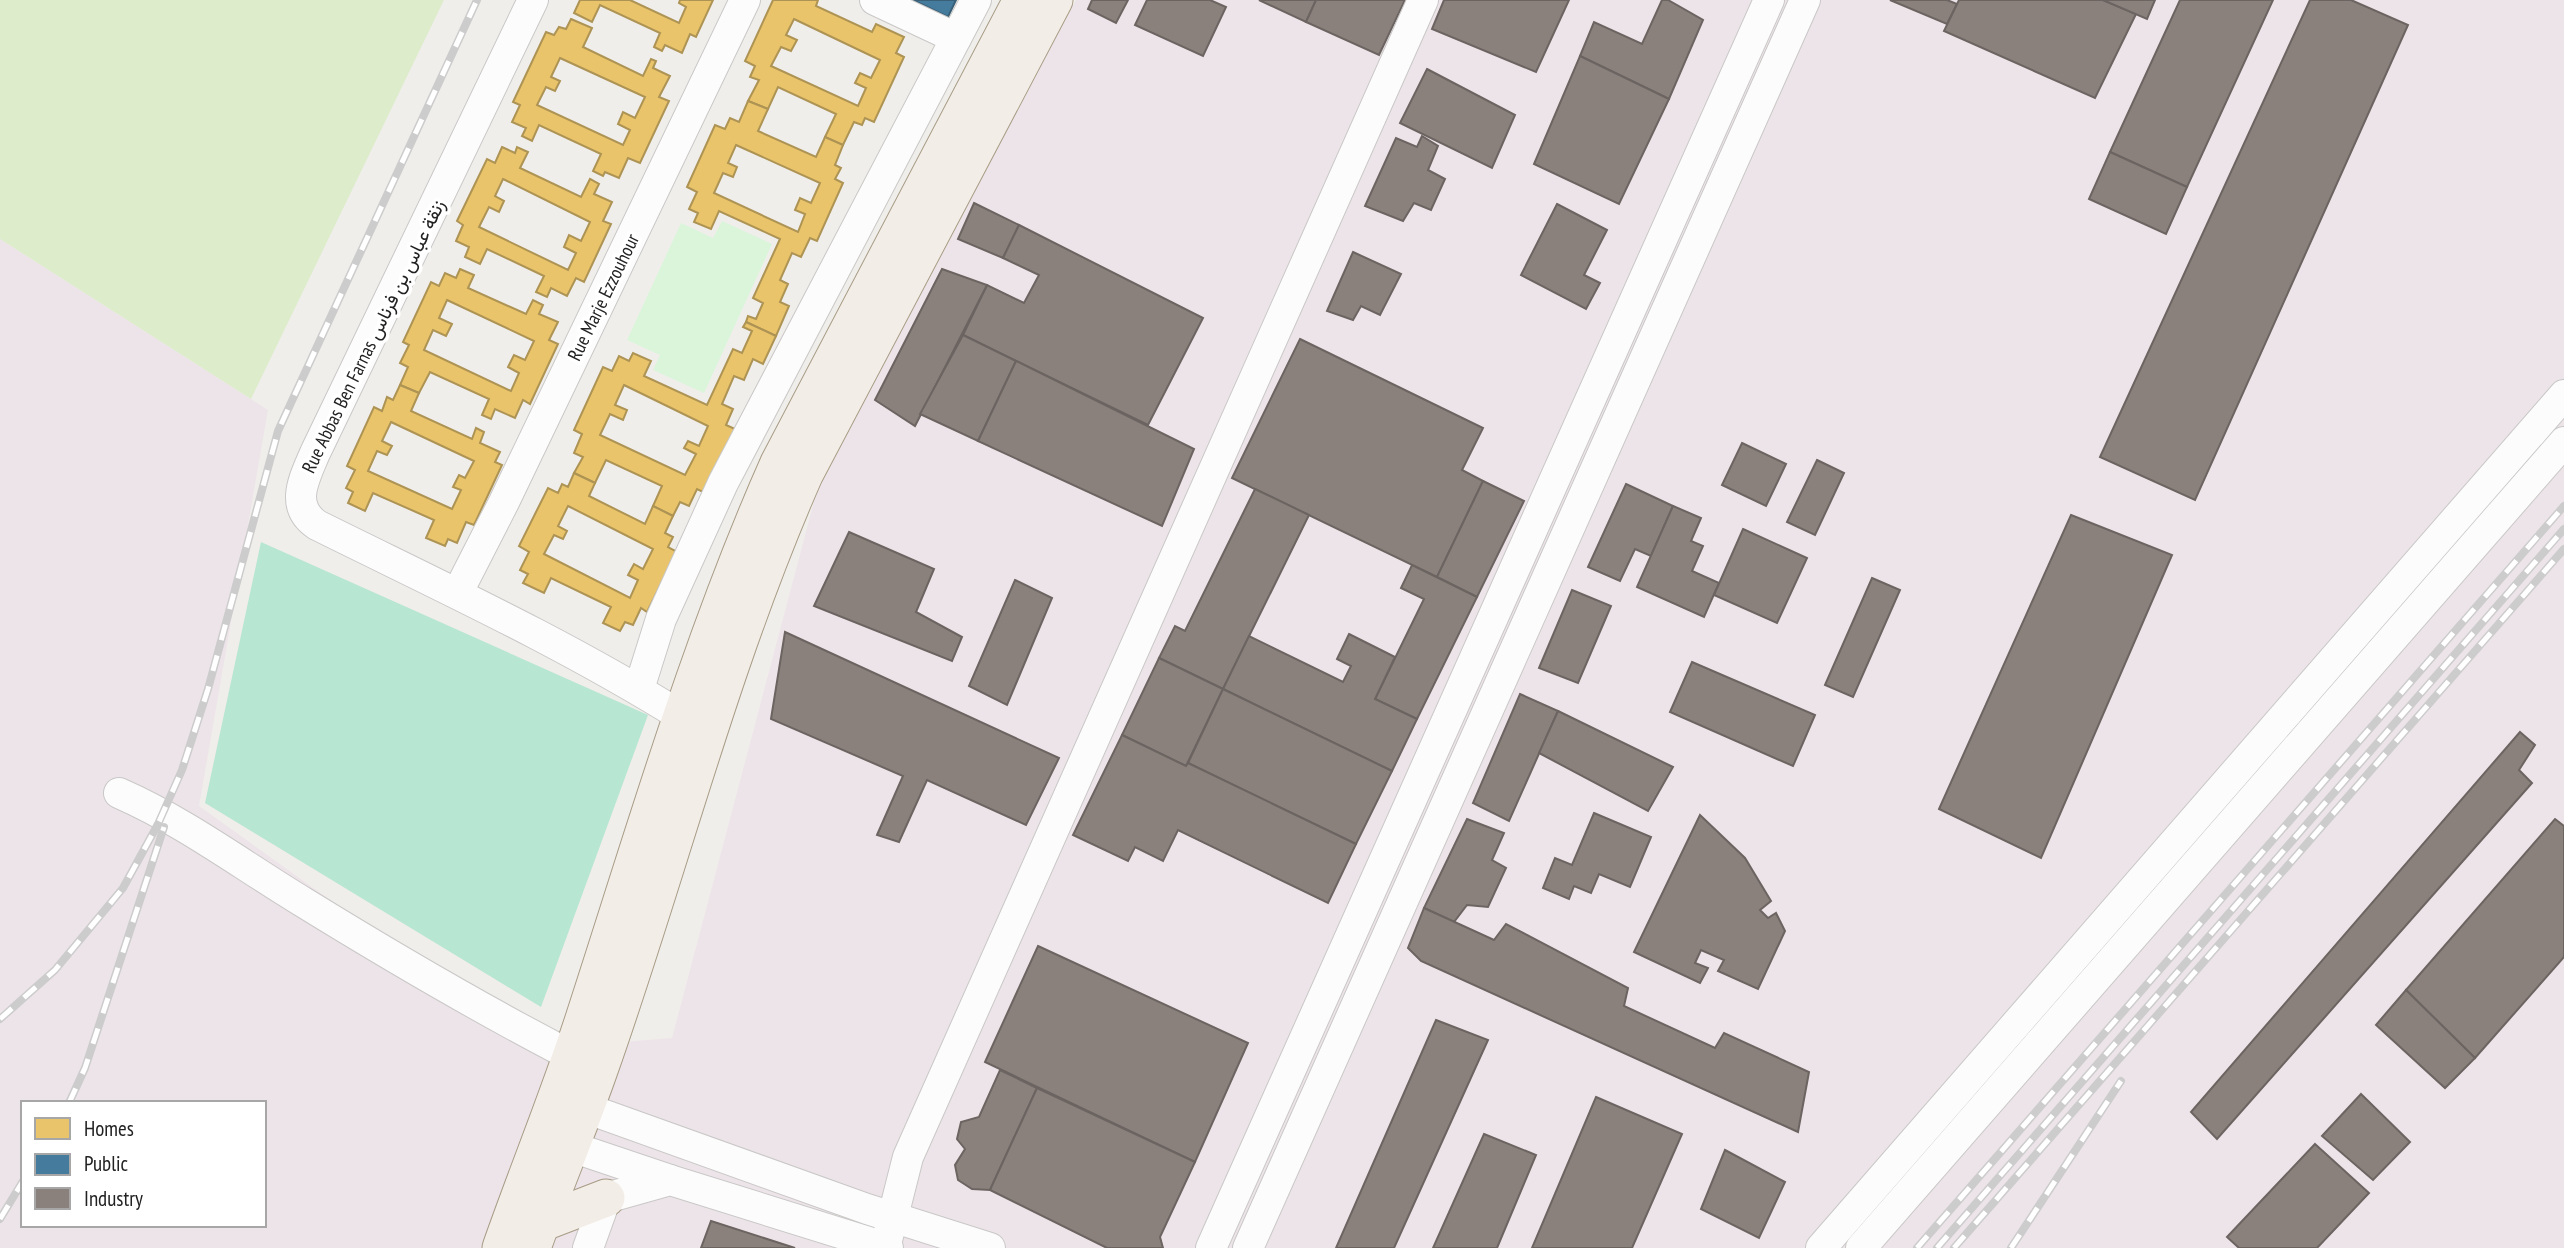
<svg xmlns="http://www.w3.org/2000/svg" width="2564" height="1248" font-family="'PT Sans Narrow',Vazirmatn,sans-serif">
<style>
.industrial{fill:#ede4e9;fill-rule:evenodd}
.grass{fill:#ddeccb}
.park{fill:#daf5da}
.pitch{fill:#b7e6d2}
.homes{fill:#e9c46a;stroke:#ad9354;stroke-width:2;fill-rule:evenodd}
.public{fill:#457b9d;stroke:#3a6078;stroke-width:2}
.industry{fill:#8a817c;stroke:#6b6461;stroke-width:2}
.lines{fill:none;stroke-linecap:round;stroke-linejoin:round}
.minor-casing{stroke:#c9c8c7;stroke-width:32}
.major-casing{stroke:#a79c86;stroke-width:39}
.minor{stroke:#fdfcfc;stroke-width:30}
.major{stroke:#f3ede7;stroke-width:37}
.rail-casing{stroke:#ccc;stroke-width:8}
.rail{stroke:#fff;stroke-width:5;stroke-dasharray:16;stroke-linecap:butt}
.labels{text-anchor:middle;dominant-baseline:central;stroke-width:7;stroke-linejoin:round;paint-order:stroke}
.street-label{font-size:19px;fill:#222;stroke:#fff}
</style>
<rect width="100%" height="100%" fill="#f0eeeb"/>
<path class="industrial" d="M1076,0H2564V1248H0V239L268,410L199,806L538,1049L672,1038L816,494ZM23,1103H264V1225H23Z"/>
<path class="grass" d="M0,0H444L251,399L0,239Z"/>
<path class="park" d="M722,221L772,244L704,393L653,370L660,355L627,340L681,223L713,238Z"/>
<path class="pitch" d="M261,542L648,715L541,1007L205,803Z"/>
<g class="homes">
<path d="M580,0H630L679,23L686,7L679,3L680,0H713L696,37L690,34L682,53L665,45L662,51L654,47L660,33L600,5L592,22L574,13Z"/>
<path d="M773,0H818L816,6L872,32L876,24L904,37L896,53L904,57L874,122L865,118L862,125L854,122L843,145L825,137L836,114L778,87L768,109L748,101L759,80L750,77L755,66L745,61ZM794,19L880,60L871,78L860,73L855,83L866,88L858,106L771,66L781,47L791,51L797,40L786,35Z"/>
<path d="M571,19L592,28L583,47L643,76L651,59L656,61L653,68L670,76L659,97L669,101L640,163L628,158L619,178L605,172L603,176L593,171L601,154L539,125L532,141L522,136L526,128L512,122L520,105L513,102L546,32L554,35L559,27L566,29ZM560,58L645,97L635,118L623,112L618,124L630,130L623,145L537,105L546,87L555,91L560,81L551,77Z"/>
<path d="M748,101L768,109L758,131L816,157L825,137L843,145L835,165L841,168L835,179L843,183L817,241L810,238L801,257L792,253L780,280L788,284L780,302L789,306L776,336L746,322L748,316L756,319L763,303L753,298L780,239L719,211L711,229L694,222L698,213L689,209L697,192L687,187L715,125L725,129L730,118L739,122ZM736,145L820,183L811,203L800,198L795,210L805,214L798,232L714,193L723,173L733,177L737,167L728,163Z"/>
<path d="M502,147L515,153L517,147L528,152L520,168L581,197L590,179L599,184L594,194L612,202L603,221L611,224L584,282L576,278L567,296L551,288L547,297L536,292L544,276L487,249L480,264L465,257L469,247L456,241L463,225L457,221L487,159L495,163ZM503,179L590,222L581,241L569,235L564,247L576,253L568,270L479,227L489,207L499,212L504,201L495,196Z"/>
<path d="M460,269L474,275L468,288L526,314L533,300L543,305L539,314L558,322L549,340L558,344L530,404L523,400L515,418L495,409L491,419L482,415L489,399L430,372L419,393L400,385L408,367L400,363L409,345L403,342L431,282L439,286L445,273L456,278ZM447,300L534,341L525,360L514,355L508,367L519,373L511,391L424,350L433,330L446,336L452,324L439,318Z"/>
<path d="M746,322L776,336L763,364L753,359L744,380L734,376L722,404L733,409L726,425L735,429L705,493L697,489L689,506L680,502L673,516L653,506L662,486L606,460L595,483L574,473L583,457L574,453L582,434L574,430L603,367L612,371L619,356L629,361L633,353L651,361L644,376L707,405L733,349L742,353L752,331L743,327ZM624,385L708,426L699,446L688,441L684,448L696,454L685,475L600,435L610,414L623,420L627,410L615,405Z"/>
<path d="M400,385L419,393L411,411L472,439L476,428L484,432L480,443L500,452L495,462L502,465L474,525L466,522L457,543L448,539L445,546L426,538L434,520L373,493L365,511L348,503L353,492L346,488L355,470L347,466L374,407L382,411L387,397L393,400ZM391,422L474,461L465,478L459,475L453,487L461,490L452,509L368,471L377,451L387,455L392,446L382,441Z"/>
<path d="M574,473L595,483L589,496L645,524L653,506L673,516L665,533L673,537L668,547L677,552L647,612L641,608L633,625L625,622L620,631L603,623L611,607L551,578L544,593L523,583L528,574L520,570L529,552L519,546L548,488L558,493L562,484L568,487ZM568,506L653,549L643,569L634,564L628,575L638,580L630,598L544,554L554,535L563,539L567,531L558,526Z"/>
</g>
<path class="public" d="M913,0H956L948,17Z"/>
<g class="industry">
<path d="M1092,0H1128L1116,23L1088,9Z"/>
<path d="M1147,0H1210L1226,7L1203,56L1135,25Z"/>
<path d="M1259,0H1316L1306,22Z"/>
<path d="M1316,0H1405L1379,55L1306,22Z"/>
<path d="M1444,0H1569L1536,72L1432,29Z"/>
<path d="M1662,0H1668L1703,20L1669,99L1580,56L1594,22L1642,44Z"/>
<path d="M1890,0H1947L1957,4L1947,24Z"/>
<path d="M1959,0H2103L2136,14L2095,98L1944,31Z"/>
<path d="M2103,0H2155L2147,19Z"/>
<path d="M2180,0H2273L2187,187L2110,152Z"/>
<path d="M2310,0H2351L2408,25L2195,500L2100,457Z"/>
<path d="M1580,56L1669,99L1619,204L1534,164Z"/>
<path d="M1427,69L1515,115L1492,168L1400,123Z"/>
<path d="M1422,136L1438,146L1428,170L1445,179L1431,210L1414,203L1403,221L1365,206L1396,138L1417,147Z"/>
<path d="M2110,152L2187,187L2166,234L2089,199Z"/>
<path d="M974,203L1019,225L1003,258L958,239Z"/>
<path d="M1557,204L1607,230L1584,275L1600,283L1586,309L1521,275Z"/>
<path d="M1019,225L1203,318L1148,425L963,335L987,285L1024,303L1039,275L1003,258Z"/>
<path d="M1353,252L1401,274L1380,315L1361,306L1353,320L1327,311Z"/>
<path d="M942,269L987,285L915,426L875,400Z"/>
<path d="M963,335L1016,361L978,441L920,414Z"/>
<path d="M1300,339L1483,428L1462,470L1483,481L1437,577L1232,478Z"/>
<path d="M1016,361L1194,449L1162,526L978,441Z"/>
<path d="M1742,443L1786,464L1766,506L1722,485Z"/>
<path d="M1817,460L1844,473L1815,535L1787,522Z"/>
<path d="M1483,481L1524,501L1477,597L1437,577Z"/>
<path d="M1626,484L1673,506L1651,556L1635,549L1620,581L1588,567Z"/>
<path d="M1255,489L1309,515L1223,689L1159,658L1175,626L1185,631Z"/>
<path d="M1673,506L1701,518L1691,541L1703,546L1692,571L1719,583L1704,617L1637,587Z"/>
<path d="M2071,515L2172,555L2041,858L1939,809Z"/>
<path d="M1743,529L1807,558L1777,623L1714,595Z"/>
<path d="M849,532L934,569L916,612L962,637L952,661L814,606Z"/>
<path d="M1412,565L1477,597L1417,719L1375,699L1424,599L1401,588Z"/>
<path d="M1872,578L1900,590L1853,697L1825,685Z"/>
<path d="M1015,580L1052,598L1007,705L969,686Z"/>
<path d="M1572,590L1611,606L1578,683L1539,668Z"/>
<path d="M785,632L1059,758L1026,825L927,780L899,842L877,835L903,776L771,719Z"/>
<path d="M1349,634L1395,657L1375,699L1417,719L1392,771L1223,689L1249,636L1343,682L1351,666L1337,659Z"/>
<path d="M1159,658L1223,689L1186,766L1122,735Z"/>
<path d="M1692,662L1815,715L1793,766L1670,712Z"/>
<path d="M1223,689L1392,771L1356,844L1188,763Z"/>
<path d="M1520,694L1558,711L1509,821L1473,803Z"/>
<path d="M1558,711L1673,767L1648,811L1539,753Z"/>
<path d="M2520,732L2535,745L2519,770L2532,783L2217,1139L2191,1112Z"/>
<path d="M1122,735L1186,766L1188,763L1356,844L1328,903L1178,830L1163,861L1135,847L1128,861L1073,835Z"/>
<path d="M1594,813L1651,837L1630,887L1599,874L1591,893L1574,886L1569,899L1543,888L1555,858L1572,865Z"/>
<path d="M1700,815L1745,858L1771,901L1760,910L1768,918L1776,913L1785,931L1758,989L1718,971L1724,960L1701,950L1695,963L1708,968L1700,983L1634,952Z"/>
<path d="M1467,819L1504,833L1492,860L1506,868L1488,907L1467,905L1454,922L1424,908Z"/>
<path d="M2555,819L2564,826V957L2475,1058L2406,990Z"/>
<path d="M1424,908L1494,940L1506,924L1628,988L1624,1006L1715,1048L1724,1033L1809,1072L1798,1132L1421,961L1408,948Z"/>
<path d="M1038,946L1248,1043L1195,1162L985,1062Z"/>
<path d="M2406,990L2475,1058L2445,1088L2376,1025Z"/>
<path d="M1436,1020L1488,1040L1394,1248H1336Z"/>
<path d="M1000,1070L1037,1088L990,1190L972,1189L958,1180L955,1165L965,1149L957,1139L961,1122L979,1117Z"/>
<path d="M1037,1088L1195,1162L1160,1237L1163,1248H1107L990,1190Z"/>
<path d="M2361,1094L2410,1142L2373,1180L2322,1136Z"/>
<path d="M1596,1097L1682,1134L1632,1248H1532Z"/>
<path d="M1484,1134L1536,1155L1497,1248H1433Z"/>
<path d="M2315,1144L2369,1193L2317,1248H2239L2227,1237Z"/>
<path d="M1725,1150L1785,1182L1759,1238L1701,1209Z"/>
<path d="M711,1221L795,1248H701Z"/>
</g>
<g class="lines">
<defs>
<g id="minor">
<path d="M533,0L315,453C304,479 289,506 317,525C442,587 562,642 681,716"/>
<path d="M875,0L956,38"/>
<path d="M458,592L504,502L745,0"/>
<path d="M639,689L661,619L723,483L976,0"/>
<path d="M119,793C185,822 242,865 303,902C397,960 493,1016 591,1066"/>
<path d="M563,1100L867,1209L990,1248"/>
<path d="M551,1140L670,1180"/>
<path d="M588,1248L606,1198L670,1180L888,1248"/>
<path d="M885,1248L908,1157L1423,0"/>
<path d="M1211,1248L1769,0"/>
<path d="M1248,1248L1805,0"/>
<path d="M1821,1248L2564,395"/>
<path d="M1861,1248L2564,442"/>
</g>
<g id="major">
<path d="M541,1223L606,1198"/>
<path d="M501,1248C528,1171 559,1096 584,1019C645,832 699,643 779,463L1022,0"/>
<path d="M532,1248C553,1188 578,1130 599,1070C669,872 719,668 804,475L1054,0"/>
</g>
</defs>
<use href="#minor" class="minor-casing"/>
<use href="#major" class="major-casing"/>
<use href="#minor" class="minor"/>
<use href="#major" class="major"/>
<defs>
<g id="rail">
<path d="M0,1019L55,970L123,888L158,824L182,770L208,689L278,431L477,0"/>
<path d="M69,1103L85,1068L164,827"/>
<path d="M0,1219L23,1181"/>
<path d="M1917,1248L2564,506"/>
<path d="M1937,1248L2564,529"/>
<path d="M1954,1248L2564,549"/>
<path d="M2011,1248L2121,1081"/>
</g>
</defs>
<use href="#rail" class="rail-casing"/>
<use href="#rail" class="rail"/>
</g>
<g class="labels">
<g class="street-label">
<text transform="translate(603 297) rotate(-64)">Rue Marje Ezzouhour</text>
<text transform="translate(373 336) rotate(-64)">Rue Abbas Ben Farnas زنقة عباس بن فرناس</text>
</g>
</g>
<rect x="21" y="1101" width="245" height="126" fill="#ffffff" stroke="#a7a7a7" stroke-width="2"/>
<rect x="35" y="1118" width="35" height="21" fill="#e9c46a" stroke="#a7a7a7" stroke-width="2"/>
<text x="84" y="1136" font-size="21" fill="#222222">Homes</text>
<rect x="35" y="1154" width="35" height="21" fill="#457b9d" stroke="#a7a7a7" stroke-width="2"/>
<text x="84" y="1171" font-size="21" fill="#222222">Public</text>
<rect x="35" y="1188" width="35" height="21" fill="#8a817c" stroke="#a7a7a7" stroke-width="2"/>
<text x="84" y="1206" font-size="21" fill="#222222">Industry</text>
</svg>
